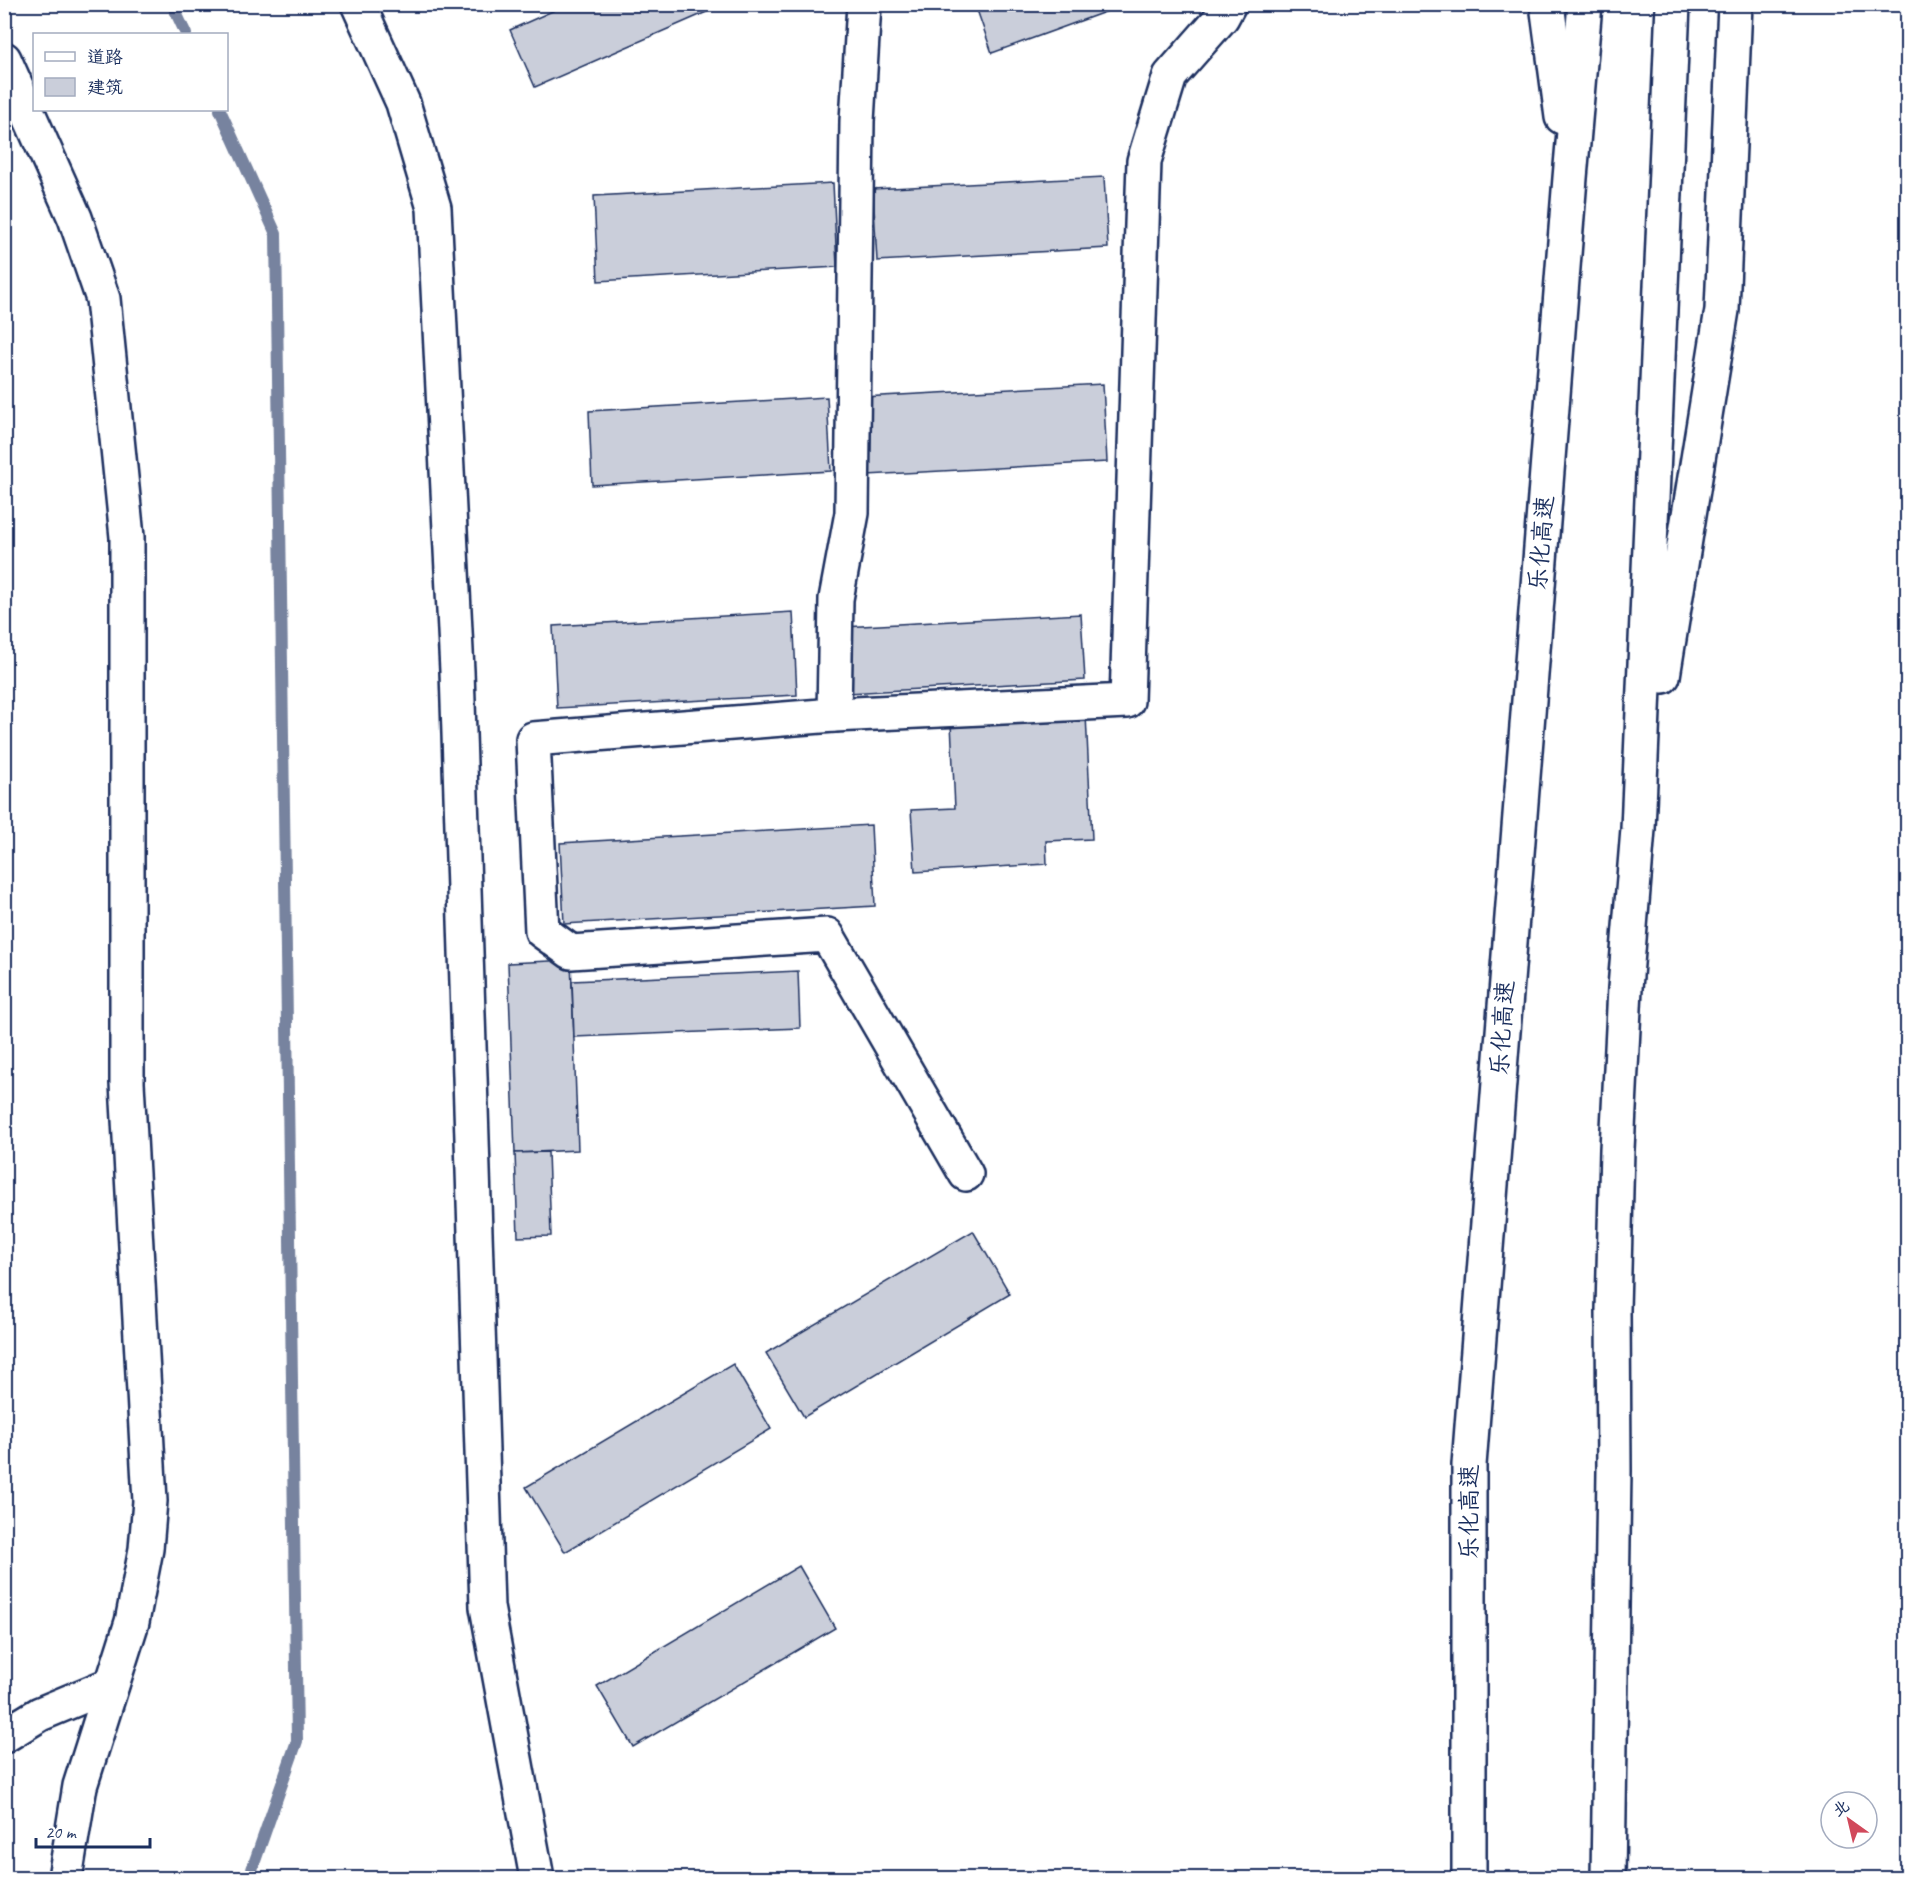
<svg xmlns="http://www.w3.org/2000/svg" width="1912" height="1883" font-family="Caveat,'LXGW WenKai TC',sans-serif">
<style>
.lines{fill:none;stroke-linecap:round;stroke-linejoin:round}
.stream{stroke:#77839f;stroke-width:12}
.building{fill:#caceda;stroke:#1b2f5e;stroke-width:1.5}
.minor-casing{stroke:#1b2f5e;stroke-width:38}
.highway-casing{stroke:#1b2f5e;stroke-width:38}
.minor{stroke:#fff;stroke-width:33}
.highway{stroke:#fff;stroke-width:33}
.labels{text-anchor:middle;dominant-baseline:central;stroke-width:5;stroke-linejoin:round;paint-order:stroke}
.street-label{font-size:24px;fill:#1b2f5e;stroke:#fff}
</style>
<rect width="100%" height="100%" fill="#fff"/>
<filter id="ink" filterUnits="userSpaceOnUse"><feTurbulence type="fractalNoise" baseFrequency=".0167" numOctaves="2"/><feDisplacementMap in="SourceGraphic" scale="12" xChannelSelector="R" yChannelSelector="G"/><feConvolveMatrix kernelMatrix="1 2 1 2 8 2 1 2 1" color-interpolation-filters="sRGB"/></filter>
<g filter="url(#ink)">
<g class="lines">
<g class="stream">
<path d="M172,4L186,34"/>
<path d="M220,110L276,234L297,1741L249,1878"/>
</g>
</g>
<g class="building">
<path d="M568,4H725L535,87L510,30Z"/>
<path d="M975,4H1127L992,53Z"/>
<path d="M1104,177L1108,248L877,261L873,189Z"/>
<path d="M833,183L837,267L598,281L594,196Z"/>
<path d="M1103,384L1107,462L867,475L863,397Z"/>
<path d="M827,397L831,471L592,485L589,411Z"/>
<path d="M793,612L797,695L557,708L553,626Z"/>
<path d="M1081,614L1085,680L847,693L844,627Z"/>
<path d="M1086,715L1092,839L1046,841L1047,864L915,872L911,810L955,808L951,723Z"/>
<path d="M871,825L875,906L564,924L560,843Z"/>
<path d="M571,960L578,1150L515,1153L508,963Z"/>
<path d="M798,971L800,1028L574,1037L572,981Z"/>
<path d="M548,1152L551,1236L518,1237L515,1153Z"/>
<path d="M973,1231L1010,1294L804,1417L766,1353Z"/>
<path d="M733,1364L771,1429L565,1552L526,1487Z"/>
<path d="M799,1566L835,1628L633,1747L597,1686Z"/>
</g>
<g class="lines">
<defs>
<g id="minor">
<path d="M358,4L403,103L434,208L457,671L487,1607L537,1878"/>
<path d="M4,59L75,218L103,299L127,537V1083L150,1501L146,1549L132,1622L80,1786L65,1878"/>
<path d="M834,715L836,599L852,513L857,121L864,4"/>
<path d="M966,1174L827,935L571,952L542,931L533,739L834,715L1127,701L1144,161L1170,76L1222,17L1229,4"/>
<path d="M4,1736L40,1714L112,1684"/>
</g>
<g id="highway">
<path d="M1547,4L1562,117"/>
<path d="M1663,676L1722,310L1735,4"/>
<path d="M1469,1878V1465L1570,178L1585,4"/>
<path d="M1608,1878L1614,1471L1613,1310L1617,1149L1625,988L1638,829L1673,4"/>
</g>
</defs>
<use href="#minor" class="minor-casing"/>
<use href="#highway" class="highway-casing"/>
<use href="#minor" class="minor"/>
<use href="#highway" class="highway"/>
</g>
</g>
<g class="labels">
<g class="street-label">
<text transform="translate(1541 543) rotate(-85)">乐化高速</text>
<text transform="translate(1502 1028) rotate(-86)">乐化高速</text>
<text transform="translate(1469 1512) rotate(-90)">乐化高速</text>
</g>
</g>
<rect width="1912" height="1883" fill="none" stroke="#fff" stroke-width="24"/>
<rect x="12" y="12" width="1888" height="1859" fill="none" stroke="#1b2f5e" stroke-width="2" filter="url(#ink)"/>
<rect x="33" y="33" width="195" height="78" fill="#ffffff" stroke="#a4acbf" stroke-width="1.5"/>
<rect x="45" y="52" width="30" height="9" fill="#ffffff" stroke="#a4acbf" stroke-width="1.5"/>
<text x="87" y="63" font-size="18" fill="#1b2f5e">道路</text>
<rect x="45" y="78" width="30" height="18" fill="#caceda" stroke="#a4acbf" stroke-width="1.5"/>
<text x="87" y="93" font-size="18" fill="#1b2f5e">建筑</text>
<g transform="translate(1849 1820) rotate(326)"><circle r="28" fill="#ffffff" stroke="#a4acbf" stroke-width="1.5"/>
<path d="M0-4.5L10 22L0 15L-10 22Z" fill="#d1495b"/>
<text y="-9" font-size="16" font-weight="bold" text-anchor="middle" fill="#1b2f5e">北</text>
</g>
<path d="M36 1838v9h114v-9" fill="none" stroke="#1b2f5e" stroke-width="3"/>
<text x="45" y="1838" font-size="18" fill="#1b2f5e" stroke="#ffffff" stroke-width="4.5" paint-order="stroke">20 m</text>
</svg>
